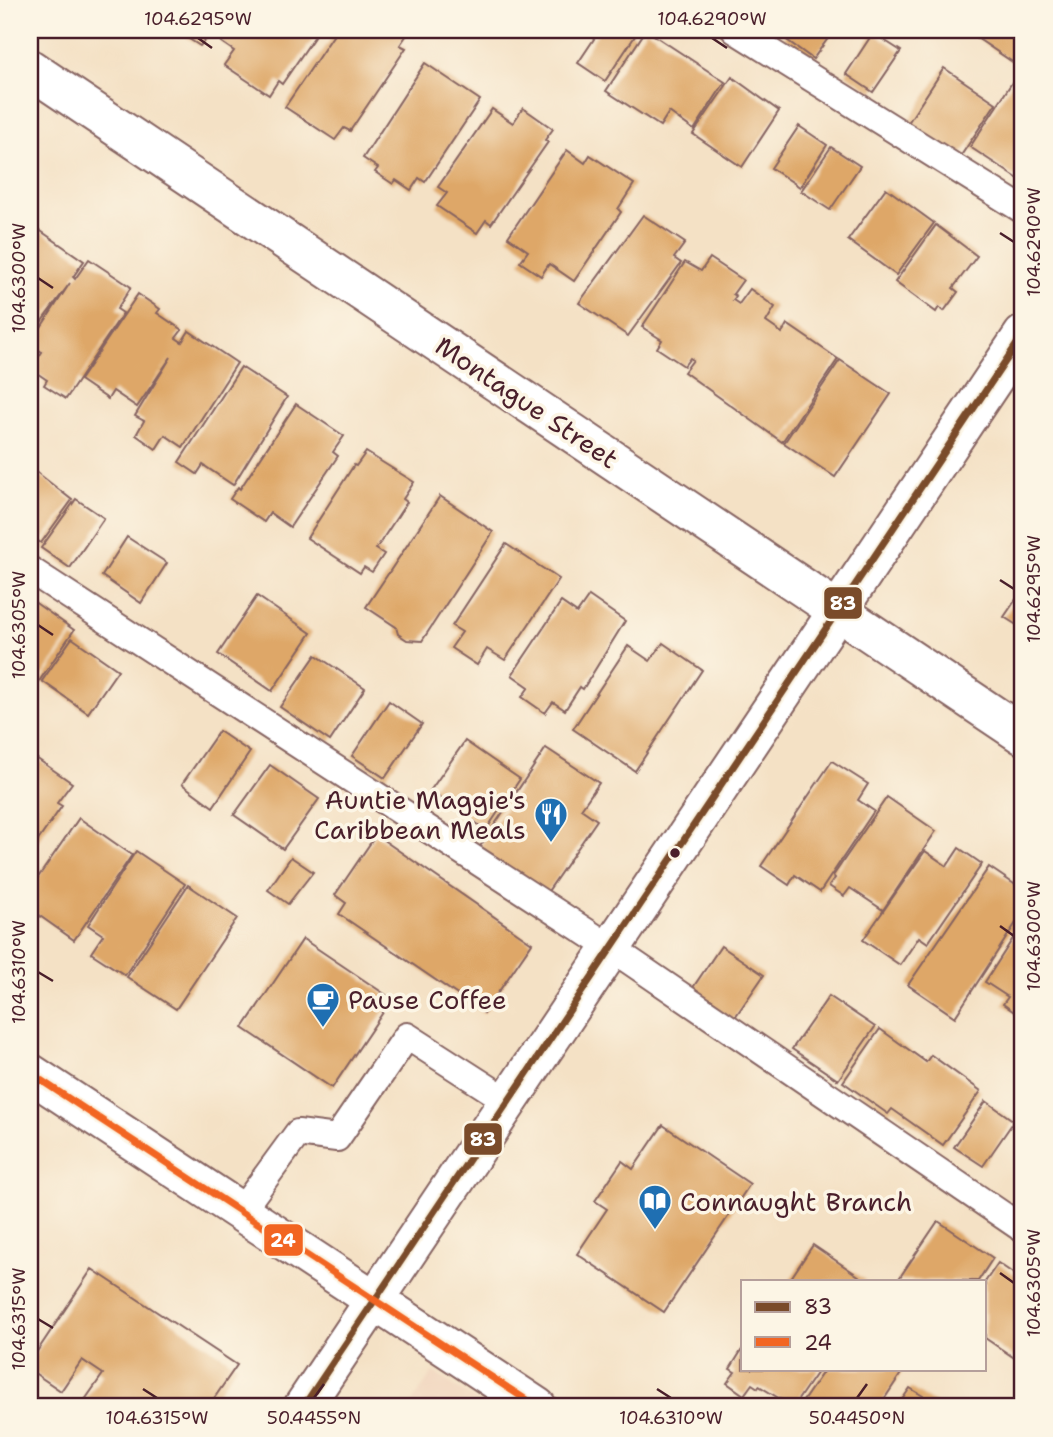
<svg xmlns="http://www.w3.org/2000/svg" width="1053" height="1437" font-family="'Shantell Sans',sans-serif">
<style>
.built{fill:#f1d5bd}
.building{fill:#dea768}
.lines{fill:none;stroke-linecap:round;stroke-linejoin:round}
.service-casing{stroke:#866361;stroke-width:30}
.minor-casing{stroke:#866361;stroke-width:42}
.tertiary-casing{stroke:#866361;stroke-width:42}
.service{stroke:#fff;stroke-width:26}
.minor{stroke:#fff;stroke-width:38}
.tertiary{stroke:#fff;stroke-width:38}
.bus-1-casing{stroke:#fcf5e5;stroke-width:12}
.bus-2-casing{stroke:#fcf5e5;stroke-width:12}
.bus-1{stroke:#7a4b2a;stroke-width:7}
.bus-2{stroke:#f26522;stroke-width:7}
.ticks{fill:none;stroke:#4a1f2b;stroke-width:2.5}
.bus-dot{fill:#4a1f2b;stroke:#fcf5e5;stroke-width:2.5}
.labels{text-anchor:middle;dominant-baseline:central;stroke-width:7;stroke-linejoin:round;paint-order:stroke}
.street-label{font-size:26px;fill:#4a1f2b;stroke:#fcf5e5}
.poi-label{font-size:26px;fill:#4a1f2b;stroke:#fcf5e5;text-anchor:start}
.line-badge{stroke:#fcf5e5;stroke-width:2.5}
.badge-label{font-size:19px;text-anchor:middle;font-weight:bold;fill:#fff}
.neatline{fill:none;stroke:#4a1f2b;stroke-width:2.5}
.ticks-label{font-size:18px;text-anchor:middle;fill:#4a1f2b}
</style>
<rect width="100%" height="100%" fill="#fcf5e5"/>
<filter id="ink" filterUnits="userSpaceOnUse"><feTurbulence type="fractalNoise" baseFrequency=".0143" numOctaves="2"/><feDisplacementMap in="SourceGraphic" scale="14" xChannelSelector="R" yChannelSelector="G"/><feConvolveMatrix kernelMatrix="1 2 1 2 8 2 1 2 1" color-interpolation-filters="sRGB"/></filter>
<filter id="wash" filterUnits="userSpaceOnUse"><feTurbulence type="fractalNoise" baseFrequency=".00686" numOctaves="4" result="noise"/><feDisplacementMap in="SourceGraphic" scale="28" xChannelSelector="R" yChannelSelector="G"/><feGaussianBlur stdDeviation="1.57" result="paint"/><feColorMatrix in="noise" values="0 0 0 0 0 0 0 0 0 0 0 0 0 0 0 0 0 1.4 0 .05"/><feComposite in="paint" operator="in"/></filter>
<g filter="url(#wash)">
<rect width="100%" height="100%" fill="#f4e1c5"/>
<path class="built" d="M433,1372L486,1407H409Z"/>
<g id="blocks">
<g class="building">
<path d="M175,30H214L200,46Z"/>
<path d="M229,30H319L282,84L278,81L269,95L224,65L234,51L221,42Z"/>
<path d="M337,30H404L408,33L400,45L406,48L350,131L344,128L335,140L285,107Z"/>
<path d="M600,30H626L635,36L605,81L578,63Z"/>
<path d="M646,30L725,82L694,130L669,112L660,126L606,91Z"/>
<path d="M790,30H834L813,59L784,38Z"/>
<path d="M974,30H1023V69L971,34Z"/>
<path d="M873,33L901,51L873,92L846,74Z"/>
<path d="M425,63L480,100L425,182L419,178L411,190L396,180L393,184L375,172L378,168L363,158Z"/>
<path d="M944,68L996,103L958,160L906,126Z"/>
<path d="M732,77L779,111L742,167L693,134Z"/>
<path d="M1013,81L1023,89V182L970,147Z"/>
<path d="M523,108L553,129L545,140L548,142L491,224L486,220L477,233L437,206L447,193L438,187L492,109L513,123Z"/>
<path d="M799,126L827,145L800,187L771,168Z"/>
<path d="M831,147L860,166L830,210L801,191Z"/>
<path d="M567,150L585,163L590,155L634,184L618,209L621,212L574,281L549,264L541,276L520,262L528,251L508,237Z"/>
<path d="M886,188L934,223L896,275L848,240Z"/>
<path d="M643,215L685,243L674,258L681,263L628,336L579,303Z"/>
<path d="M936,225L977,256L953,288L958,292L944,311L939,307L936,312L895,282Z"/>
<path d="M35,227L84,261L73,277L75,279L89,259L131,287L117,309L123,313L66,399L44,385L47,380L31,369L42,352L30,344L70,283L30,337V234Z"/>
<path d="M710,258L743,280L733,294L736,296L733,300L739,304L750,289L775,307L766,322L782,333L787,324L838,359L782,442L684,372L693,360L690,358L684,366L657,348L662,340L642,327L685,262L701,271Z"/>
<path d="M138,294L160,309L157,313L182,330L176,338L182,342L189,331L237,363L183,447L165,435L156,449L136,435L144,421L135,416L171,357L137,407L113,391L108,399L80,380Z"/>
<path d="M840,360L891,394L835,477L784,443Z"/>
<path d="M241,367L287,397L233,485L203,465L197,474L179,462Z"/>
<path d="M296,404L344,436L333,452L338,456L290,527L270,513L264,522L230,499L238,487L240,489Z"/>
<path d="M366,452L414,482L403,499L407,502L376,549L384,554L372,572L364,567L360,573L307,538L354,465L356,466Z"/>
<path d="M30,467L72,500L41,543L30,536Z"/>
<path d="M440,496L493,532L422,641L407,640L398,634L396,627L366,607Z"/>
<path d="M76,499L104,518L70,568L41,548Z"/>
<path d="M127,537L167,563L141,603L102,576Z"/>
<path d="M506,544L559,579L505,660L487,649L477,665L451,648L462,632L452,626Z"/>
<path d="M1023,589V629L1004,617Z"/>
<path d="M257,596L311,633L272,691L218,654Z"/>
<path d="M589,596L625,621L583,689L580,687L565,710L553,702L545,713L522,697L529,687L512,675L561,602L577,613Z"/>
<path d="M30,599L74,630L33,690L30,688Z"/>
<path d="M72,638L118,670L88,713L42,681Z"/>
<path d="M663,643L702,670L635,771L573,729L628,646L650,661Z"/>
<path d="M316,655L365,688L330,741L280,707Z"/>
<path d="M389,701L422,724L385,778L352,756Z"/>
<path d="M219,731L250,752L213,807L182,784Z"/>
<path d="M465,741L520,779L486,830L430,791Z"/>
<path d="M546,748L599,783L581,809L597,820L544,897L477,851Z"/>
<path d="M36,758L72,783L57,803L62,806L30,852V766Z"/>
<path d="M832,761L868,784L858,800L874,811L820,892L795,875L789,885L761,866Z"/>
<path d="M270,765L319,799L283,849L234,815Z"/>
<path d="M887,797L936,831L883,910L850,888L844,896L829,886L835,878L833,876Z"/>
<path d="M79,818L132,855L74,940L30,909V889Z"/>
<path d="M376,835L532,943L484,1013L339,914L346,903L335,895Z"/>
<path d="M959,848L982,864L928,943L919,937L900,965L863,940L925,851L947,866Z"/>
<path d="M136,851L185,884L125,975L91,953L103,935L88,925Z"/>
<path d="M291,857L313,872L288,904L268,890Z"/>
<path d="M989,867L1023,890V912L955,1017L908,985Z"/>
<path d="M188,885L237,918L176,1009L127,977Z"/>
<path d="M1023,923V1008L1017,1014L1003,1004L1008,997L985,982Z"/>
<path d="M303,939L392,999L332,1088L243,1028Z"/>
<path d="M721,946L764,975L733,1020L690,992Z"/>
<path d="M829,996L875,1027L838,1080L792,1049Z"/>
<path d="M880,1029L926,1062L931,1055L981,1091L943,1145L892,1109L888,1114L843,1082Z"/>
<path d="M986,1101L1014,1121L983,1166L954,1147Z"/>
<path d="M663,1125L750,1184L664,1312L577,1254L607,1209L595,1201L622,1161L633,1169Z"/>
<path d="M938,1221L993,1258L978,1281L898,1280Z"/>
<path d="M813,1245L866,1281H789Z"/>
<path d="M998,1263L1023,1280V1349L1016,1359L985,1338V1282Z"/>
<path d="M92,1269L237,1365L208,1407H80L103,1374L82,1360L61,1391L30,1370V1362Z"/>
<path d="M743,1348V1369H819L793,1407L759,1386L758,1388L752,1384L744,1395L727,1383L735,1372L730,1369Z"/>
<path d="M825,1369H904L879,1407H799Z"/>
<path d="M910,1388L936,1404L940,1407H897Z"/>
</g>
</g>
</g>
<g filter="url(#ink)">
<use href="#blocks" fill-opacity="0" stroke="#866361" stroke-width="2"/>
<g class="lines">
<defs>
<g id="service">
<path d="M735,30L1023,210"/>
<path d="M30,570L611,948L1023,1229"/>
<path d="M241,1211L298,1133L337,1138L407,1036L508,1101"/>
</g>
<path id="minor" d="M30,69L1023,735"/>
<g id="tertiary">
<path d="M30,1073L537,1407"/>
<path d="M303,1407L1023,335"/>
</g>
</defs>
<use href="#service" class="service-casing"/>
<use href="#minor" class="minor-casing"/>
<use href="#tertiary" class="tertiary-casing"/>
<use href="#service" class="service"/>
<use href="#minor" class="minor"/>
<use href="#tertiary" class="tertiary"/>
<defs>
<path id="bus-1" d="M303,1407L1023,335"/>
<path id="bus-2" d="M30,1073L537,1407"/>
</defs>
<use href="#bus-1" class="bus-1-casing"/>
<use href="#bus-2" class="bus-2-casing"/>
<use href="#bus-1" class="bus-1"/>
<use href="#bus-2" class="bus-2"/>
</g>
</g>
<path class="ticks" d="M198,38L212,48M712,38L727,48M1000,233L1014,242M38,278L53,288M1000,580L1014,589M38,625L53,635M1000,926L1014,936M38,972L53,981M1000,1273L1014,1283M38,1319L53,1328M143,1389L157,1398M657,1389L671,1398M314,1398L324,1384M857,1398L867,1384"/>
<defs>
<symbol id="restaurant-pin" viewBox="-11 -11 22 30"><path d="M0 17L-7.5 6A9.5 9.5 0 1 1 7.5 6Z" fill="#1f6fb2" stroke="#fcf5e5"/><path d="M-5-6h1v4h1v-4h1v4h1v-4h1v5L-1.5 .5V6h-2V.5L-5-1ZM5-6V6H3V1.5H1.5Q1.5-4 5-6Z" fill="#fff"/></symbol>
<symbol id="cafe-pin" viewBox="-11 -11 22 30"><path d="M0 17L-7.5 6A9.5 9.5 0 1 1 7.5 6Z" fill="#1f6fb2" stroke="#fcf5e5"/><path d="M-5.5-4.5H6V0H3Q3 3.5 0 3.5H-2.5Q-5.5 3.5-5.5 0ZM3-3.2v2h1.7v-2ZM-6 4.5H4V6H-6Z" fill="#fff"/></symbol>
<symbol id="library-pin" viewBox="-11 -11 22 30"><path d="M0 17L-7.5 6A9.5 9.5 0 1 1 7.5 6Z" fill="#1f6fb2" stroke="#fcf5e5"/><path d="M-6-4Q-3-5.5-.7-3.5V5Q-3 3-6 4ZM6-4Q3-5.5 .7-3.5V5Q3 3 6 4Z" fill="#fff"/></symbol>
</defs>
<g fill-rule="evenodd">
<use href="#restaurant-pin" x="532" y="795" width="38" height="52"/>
<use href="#cafe-pin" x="304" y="980" width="38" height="52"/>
<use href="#library-pin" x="636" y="1182" width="38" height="52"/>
</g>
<circle class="bus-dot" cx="675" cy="853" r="6"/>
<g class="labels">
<g class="street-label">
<text transform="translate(527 402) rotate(34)">Montague Street</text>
</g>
<g class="poi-label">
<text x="526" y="799" text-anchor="end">Auntie Maggie's<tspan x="526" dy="30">Caribbean Meals</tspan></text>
<text x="348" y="999">Pause Coffee</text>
<text x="680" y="1201">Connaught Branch</text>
</g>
</g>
<g class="line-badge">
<rect x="823" y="586" width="40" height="34" rx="7" fill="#7a4b2a"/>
<rect x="463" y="1122" width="40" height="34" rx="7" fill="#7a4b2a"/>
<rect x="263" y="1223" width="41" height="34" rx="7" fill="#f26522"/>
</g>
<g class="badge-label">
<text x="843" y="610">83</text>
<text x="483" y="1146">83</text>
<text x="283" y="1247">24</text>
</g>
<rect width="1053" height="1437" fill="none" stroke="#fcf5e5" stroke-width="77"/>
<rect x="741" y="1280" width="245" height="91" fill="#fcf5e5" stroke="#b59f9b" stroke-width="2"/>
<rect x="755" y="1302" width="35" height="10" fill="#7a4b2a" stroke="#b59f9b" stroke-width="2"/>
<text x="804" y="1314" font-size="21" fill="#4a1f2b">83</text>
<rect x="755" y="1337" width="35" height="10" fill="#f26522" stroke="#b59f9b" stroke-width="2"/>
<text x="804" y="1350" font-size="21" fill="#4a1f2b">24</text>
<rect x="38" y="38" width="976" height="1360" class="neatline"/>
<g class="ticks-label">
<text x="198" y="25">104.6295°W</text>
<text x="712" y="25">104.6290°W</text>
<text transform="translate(1034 242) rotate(-90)" y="6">104.6290°W</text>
<text transform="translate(19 278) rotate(-90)" y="6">104.6300°W</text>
<text transform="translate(1034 589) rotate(-90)" y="6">104.6295°W</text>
<text transform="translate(19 625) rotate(-90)" y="6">104.6305°W</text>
<text transform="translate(1034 936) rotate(-90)" y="6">104.6300°W</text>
<text transform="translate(19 972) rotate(-90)" y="6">104.6310°W</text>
<text transform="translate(1034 1283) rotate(-90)" y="6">104.6305°W</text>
<text transform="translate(19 1319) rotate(-90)" y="6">104.6315°W</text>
<text x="157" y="1424">104.6315°W</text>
<text x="314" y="1424">50.4455°N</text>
<text x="671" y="1424">104.6310°W</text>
<text x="857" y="1424">50.4450°N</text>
</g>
</svg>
